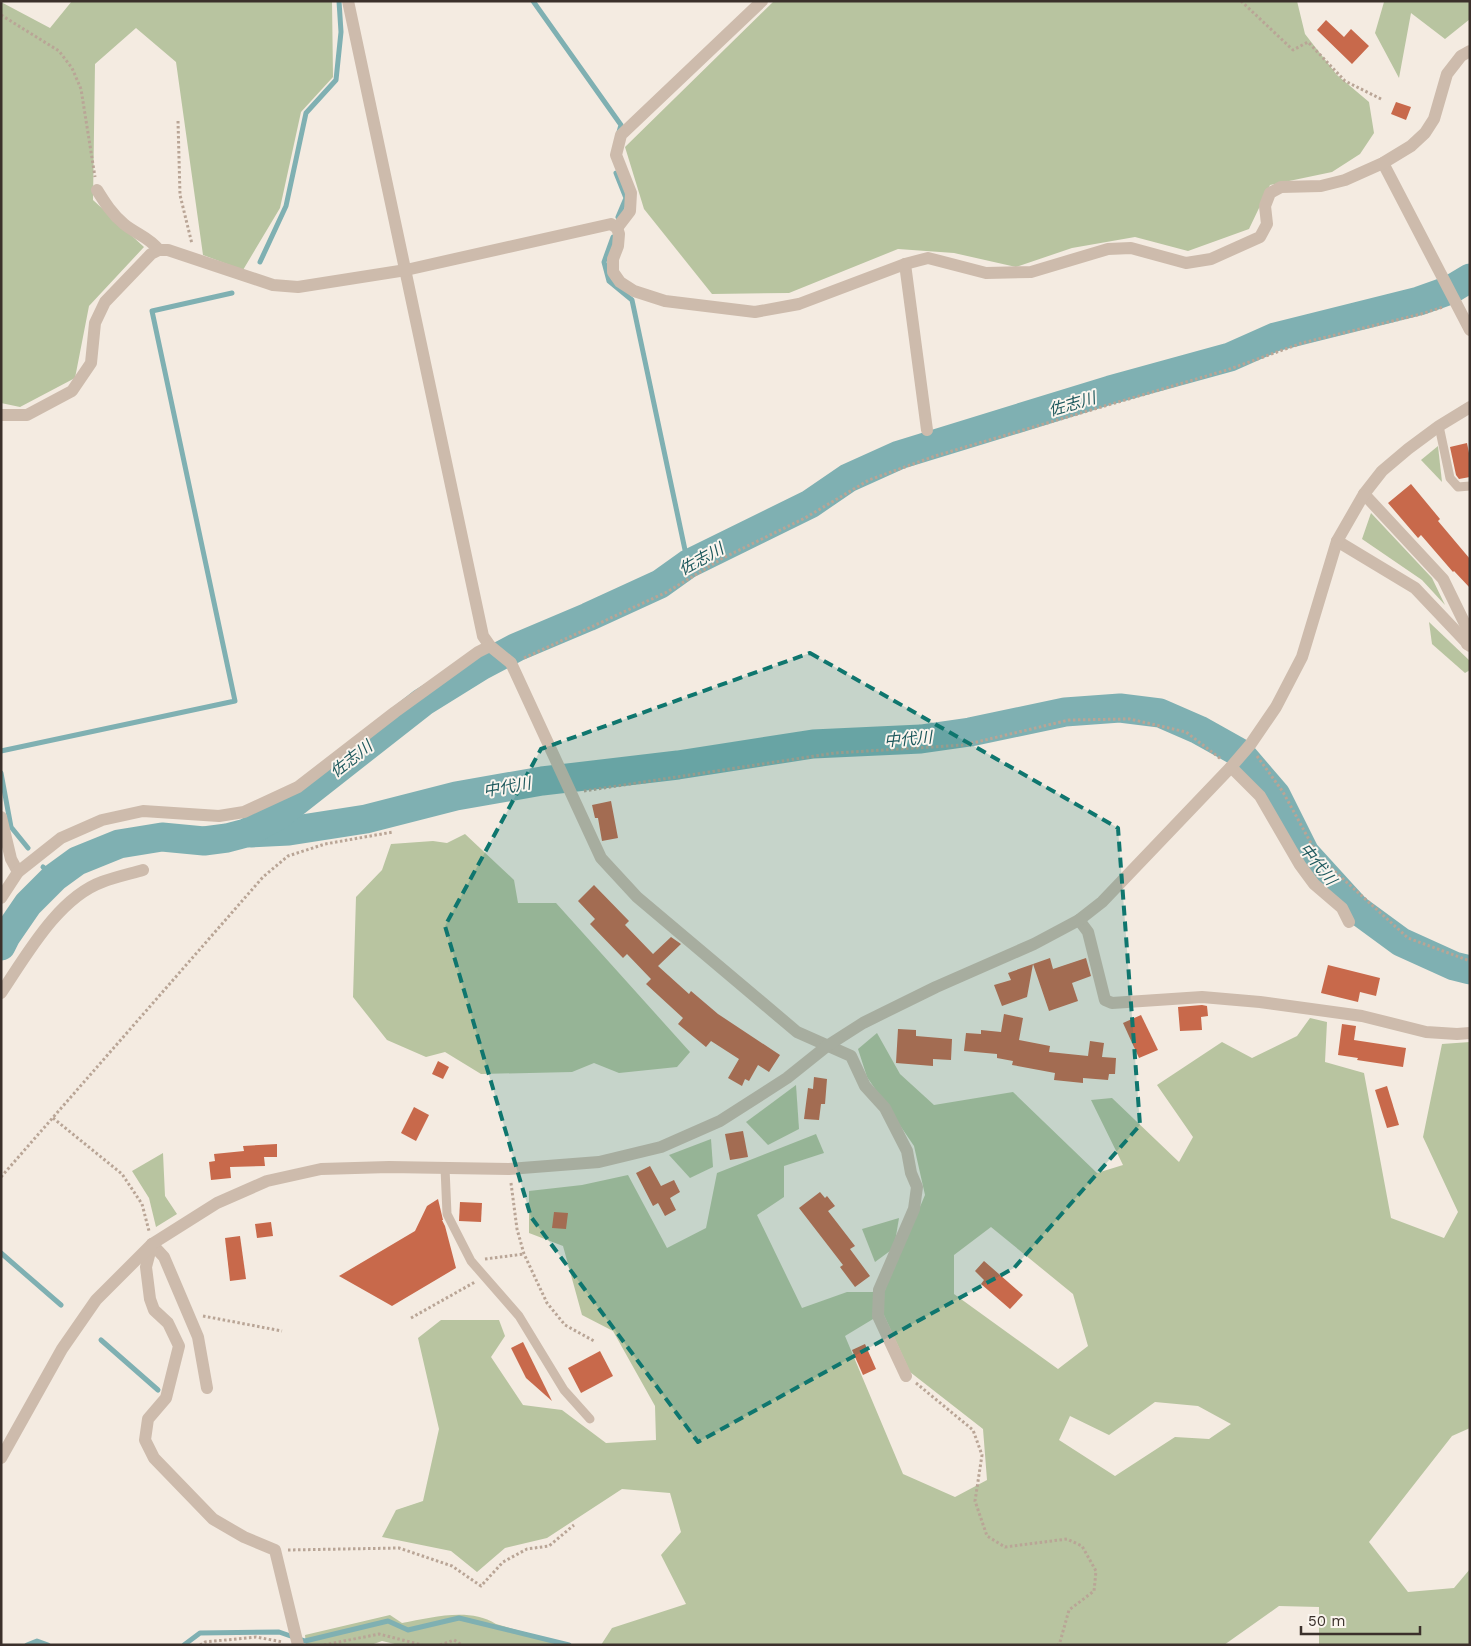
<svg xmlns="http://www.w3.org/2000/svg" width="1471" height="1646" font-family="'Work Sans','Noto Sans JP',sans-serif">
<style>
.green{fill:#b8c4a0;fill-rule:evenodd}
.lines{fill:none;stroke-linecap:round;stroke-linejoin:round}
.stream{stroke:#7fb0b2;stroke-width:5}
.river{stroke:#7fb0b2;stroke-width:29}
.building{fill:#c8694b}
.path{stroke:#b9a596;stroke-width:3;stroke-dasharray:2.5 2.5;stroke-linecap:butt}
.service{stroke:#cdbbac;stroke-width:9}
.minor{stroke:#cdbbac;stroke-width:12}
.tertiary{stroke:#cdbbac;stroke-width:12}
.marked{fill:#0f766e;fill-opacity:0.2;stroke:#0f766e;stroke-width:4;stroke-dasharray:10 6;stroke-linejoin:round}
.labels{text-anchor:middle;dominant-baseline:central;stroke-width:4;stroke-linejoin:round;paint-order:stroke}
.water-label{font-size:16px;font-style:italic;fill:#1f5a5e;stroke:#fbf5ee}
</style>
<rect width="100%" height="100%" fill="#f4ebe1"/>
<g class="green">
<path d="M72,1H332L333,77L301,112L280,208L243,270L203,255L176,62L136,28L95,64L93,200L144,247L89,306L75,378L20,407L1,403V2L50,28Z"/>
<path d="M774,1H1297L1305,34L1337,75L1369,102L1374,133L1360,154L1332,172L1270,185L1249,229L1188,251L1135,237L1072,248L1016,267L954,253L898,249L789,293L712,294L644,209L625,147Z"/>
<path d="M1383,1H1470V19L1445,39L1411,13L1399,78L1375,33L1384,2Z"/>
<path d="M1438,446L1442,482L1421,460Z"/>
<path d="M1371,513L1432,578L1445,605L1422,580L1362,539Z"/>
<path d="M1429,622L1470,661V670L1465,673L1432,644Z"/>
<path d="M465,834L514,880L518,903H556L690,1052L677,1067L619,1073L594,1063L572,1072L481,1074L445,1052L426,1057L387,1040L353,997L356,897L382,870L391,844L433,841L447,843Z"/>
<path d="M1310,1018L1327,1022L1325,1062L1364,1073L1391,1218L1444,1238L1458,1212L1423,1137L1442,1044L1470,1042V1428L1452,1436L1369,1542L1408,1592L1454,1588L1470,1569V1645H1319V1607L1279,1606L1224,1645H601L612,1628L686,1604L661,1555L681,1532L670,1493L622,1489L547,1538L505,1548L477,1572L451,1551L382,1537L396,1510L423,1501L439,1429L418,1338L441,1320H499L505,1336L491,1357L523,1405L562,1410L606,1443L656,1440L655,1406L613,1331L582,1315L563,1246L529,1233V1191L582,1185L628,1175L667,1248L706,1228L717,1173L816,1134L824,1153L784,1166V1197L757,1215L802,1308L847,1292H884L925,1195L914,1146L867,1077L858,1049L877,1033L900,1074L934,1105L1013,1092L1097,1173L1123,1165L1091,1100L1112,1098L1179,1162L1193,1137L1157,1085L1222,1042L1252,1058L1297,1036ZM991,1227L1073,1294L1088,1346L1058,1369L954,1294V1255ZM883,1313L910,1372L983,1429L987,1480L955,1497L903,1474L845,1336ZM1155,1402L1198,1406L1231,1424L1209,1439L1175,1437L1115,1476L1059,1440L1070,1416L1109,1435Z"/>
<path d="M796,1085L799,1129L768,1145L746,1122Z"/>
<path d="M711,1139L713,1167L690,1178L669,1155Z"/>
<path d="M163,1153L165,1196L177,1214L156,1227L149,1198L132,1171Z"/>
<path d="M899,1218L894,1248L875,1262L862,1229Z"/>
<path d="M390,1615L402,1623C432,1618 468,1607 496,1624L570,1645H399L382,1641L371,1645H306L305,1635Z"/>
</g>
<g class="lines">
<g class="stream">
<path d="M533,1L621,125L619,132"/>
<path d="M616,173L626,198L618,217"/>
<path d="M613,237L604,262L609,281L632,300L688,564"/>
<path d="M260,262L286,206L306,113L336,80L341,32L339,1"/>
<path d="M1,751L235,701L152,311L232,293"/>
<path d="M1,773L11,827L28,848"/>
<path d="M43,867L55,877"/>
<path d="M1,1253L61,1305"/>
<path d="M101,1340L158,1390"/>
<path d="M27,1645L37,1641L48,1645"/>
<path d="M184,1645L200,1633L279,1632L305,1641L388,1621L408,1630L459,1618L569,1645"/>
</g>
<g class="river">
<path d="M251,833L289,831L366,819L456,796L542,781L678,765L813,744L921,739L970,732L1065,712L1120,708L1160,713L1199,730L1240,753L1276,795L1305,853L1356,909L1401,942L1454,966L1470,970"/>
<path d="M1,946L6,936L28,904L55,877L77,861L119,844L162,837L204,841L227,838L246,833L279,815L423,702L481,666L517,647L588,617L660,584L688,564L810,504L848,478L899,455L1110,390L1230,357L1275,337L1419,301L1450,290L1470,278"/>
</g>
</g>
<g class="building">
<path d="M1326,20L1344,37L1351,29L1369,46L1352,64L1317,30Z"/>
<path d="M1396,102L1411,107L1406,120L1391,114Z"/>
<path d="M1467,443L1470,458V477L1459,479L1456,475L1450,447Z"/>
<path d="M1411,484L1440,519L1438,521L1470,559V588L1454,571L1453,572L1421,535L1418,538L1388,503Z"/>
<path d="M611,801L618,838L602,841L598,818H595L592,805Z"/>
<path d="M594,885L629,921L625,925L653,954L671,937L681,944L658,966L689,994L691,991L718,1014L780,1055L769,1072L758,1065L749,1081L745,1079L742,1086L728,1078L739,1059L711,1041L706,1047L678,1024L683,1018L646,984L651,979L627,954L623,958L590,924L595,919L578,901Z"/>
<path d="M1050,958L1053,969L1086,958L1091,976L1072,983L1078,1001L1049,1011L1033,964Z"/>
<path d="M1033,964L1027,997L1002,1006L994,985L1011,980L1008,973Z"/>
<path d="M1328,965L1380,978L1376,996L1360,992L1358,1002L1321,993Z"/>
<path d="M1202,1005L1207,1006L1208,1016L1201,1017L1202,1030L1180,1031L1178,1007Z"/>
<path d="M1004,1014L1023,1018L1019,1040L1050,1046L1049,1052L1088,1056L1090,1041L1104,1043L1102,1057L1116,1058L1115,1074H1109L1108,1080L1083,1078V1083L1054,1080L1055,1073L1012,1065L1013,1061L997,1058V1054L964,1051L966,1033L981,1034V1030L1001,1032Z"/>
<path d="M1141,1015L1158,1050L1139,1058L1123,1023Z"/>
<path d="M1342,1024L1356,1026L1354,1040L1406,1048L1403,1067L1357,1060L1358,1058L1338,1055Z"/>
<path d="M898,1029L916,1030V1036L952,1039L951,1060L933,1059V1066L896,1063Z"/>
<path d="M438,1061L449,1067L443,1079L432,1074Z"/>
<path d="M814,1077L827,1079L825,1104H821L819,1120L804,1119L808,1088L813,1089Z"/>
<path d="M1387,1086L1399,1125L1387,1128L1375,1090Z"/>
<path d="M414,1107L429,1115L416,1141L401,1133Z"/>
<path d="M743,1131L748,1157L730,1160L725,1134Z"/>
<path d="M277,1144V1157H264L265,1166L230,1167L231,1178L211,1180L209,1162L215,1161L214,1154L244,1151L243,1146Z"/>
<path d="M650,1166L661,1186L674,1180L680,1192L670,1198L676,1210L665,1216L658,1203L653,1206L636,1173Z"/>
<path d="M820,1192L825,1198L827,1196L835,1206L828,1211L855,1246L850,1249L870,1276L855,1287L840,1267L843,1265L799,1208Z"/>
<path d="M438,1199L443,1220H442L445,1226L456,1268L392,1306L339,1276L415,1231L427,1206Z"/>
<path d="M460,1202L482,1203L481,1222L459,1221Z"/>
<path d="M554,1212L568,1213L566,1229L552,1228Z"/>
<path d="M271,1222L273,1236L257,1238L255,1224Z"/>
<path d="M240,1236L246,1279L230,1281L225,1238Z"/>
<path d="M984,1261L1023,1295L1010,1309L981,1284L984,1280L975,1271Z"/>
<path d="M523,1342L552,1401L526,1378L511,1348Z"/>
<path d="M865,1344L876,1369L863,1375L852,1350Z"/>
<path d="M600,1351L613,1376L581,1393L568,1368Z"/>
</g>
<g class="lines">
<g class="path">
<path d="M1241,1L1293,50L1308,42L1345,81L1383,100"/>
<path d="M1,15L59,51L72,68L81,89L95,177"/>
<path d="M178,121L180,195L192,244"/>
<path d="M524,658L667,592L723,558L805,518L869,480L935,456L1227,370L1302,343L1421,314L1443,307"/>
<path d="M1257,756L1283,792L1318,856L1408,938L1470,961"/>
<path d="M584,791L835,753L964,745L1069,720L1130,719L1186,732L1221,759"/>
<path d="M53,1118L122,1174L142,1204L149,1231"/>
<path d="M1,1177L263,877L288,856L325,844L393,832"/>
<path d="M511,1183L517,1229L524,1254L547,1303L565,1325L594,1341"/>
<path d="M485,1259L524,1254"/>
<path d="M203,1316L282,1331"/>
<path d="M411,1318L475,1282"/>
<path d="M916,1383L973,1430L982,1455L975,1501L987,1536L1005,1547L1067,1539L1082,1546L1096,1571L1094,1591L1069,1610L1060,1642L1058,1645"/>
<path d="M288,1550L399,1548L452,1566L481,1586L503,1562L527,1549L549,1546L574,1525"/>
<path d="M200,1645L205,1642L256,1637L283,1642"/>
<path d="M324,1645L379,1634L422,1645"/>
<path d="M440,1645L454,1640L462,1645"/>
</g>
<g class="service">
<path d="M1439,426L1450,478L1458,487L1470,486"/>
<path d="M445,1168L447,1214L471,1261L519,1316L564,1390L590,1419"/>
</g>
<g class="minor">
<path d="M348,1L483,636L490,646L511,663L601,858L637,897L797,1032L851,1056L865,1086L885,1108L907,1151L911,1173L917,1187L914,1209L879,1290L878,1316L906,1376"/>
<path d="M1383,163L1470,330"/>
<path d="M97,190C105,203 112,214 124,224C136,234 149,237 159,250"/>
<path d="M617,228L630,211L631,193L616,155L621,135L762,1"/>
<path d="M905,264L927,430"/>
<path d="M1,415H27L72,391L91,363L95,323L105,302L151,254L159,250H168L273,285L298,287L406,270L611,224L617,228L619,234L618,246L613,259V272L620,282L634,291L665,301L755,312L799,304L905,264L928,258L986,273L1031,272L1108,249L1131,248L1186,263L1211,259L1260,237L1267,224L1265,206L1270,193L1281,187L1321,186L1345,180L1383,163L1411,146L1425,133L1434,119L1447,74L1461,56L1470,51"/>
<path d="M1364,494L1443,579L1466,626L1467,644"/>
<path d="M1231,767L1260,796L1300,865L1314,884L1342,908L1349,922"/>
<path d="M1,817L11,859L18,872"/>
<path d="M1,898L18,872L61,838L102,820L143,811L219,816L244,812L298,787L395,712L478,652L490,646"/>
<path d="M1079,920L1088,932L1105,1000L1112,1003L1202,997L1260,1002L1362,1016L1426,1032L1457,1034L1470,1033"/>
<path d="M1,993C26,956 58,898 102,882C115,877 129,874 143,870"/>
<path d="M152,1244L146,1267L150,1299L154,1310L168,1323L179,1346L166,1398L148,1419L145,1440L154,1458L213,1519L244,1537L275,1550L298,1645"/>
<path d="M152,1244L164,1257L198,1337L207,1388"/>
</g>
<g class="tertiary">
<path d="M1337,541L1415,588L1470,646"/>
<path d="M1,1458L62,1349L96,1300L152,1244L217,1203L267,1181L321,1169L389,1167L509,1169L599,1162L661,1147L720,1121L787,1078L827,1046L863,1023L936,987L1034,944L1079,920L1102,902L1231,767L1250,745L1276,707L1302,657L1337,541L1364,494L1382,471L1408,449L1439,426L1470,407"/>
</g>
</g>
<path class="marked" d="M810,653L1118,828L1140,1125L1014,1268L698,1442L531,1217L445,926L541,749Z"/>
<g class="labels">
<g class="water-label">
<text transform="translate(1072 404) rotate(-16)">佐志川</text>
<text transform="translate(701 559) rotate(-29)">佐志川</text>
<text transform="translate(908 739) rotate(-5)">中代川</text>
<text transform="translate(351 759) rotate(-38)">佐志川</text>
<text transform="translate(507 787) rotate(-10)">中代川</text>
<text transform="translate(1318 864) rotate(51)">中代川</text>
</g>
</g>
<rect width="1471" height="1646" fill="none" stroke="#3b302b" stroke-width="5"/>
<path d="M1301 1626v8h119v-8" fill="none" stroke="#3b302b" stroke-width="2.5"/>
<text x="1308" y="1626" font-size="15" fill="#3b302b" stroke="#fbf5ee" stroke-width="4" paint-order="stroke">50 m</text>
</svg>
